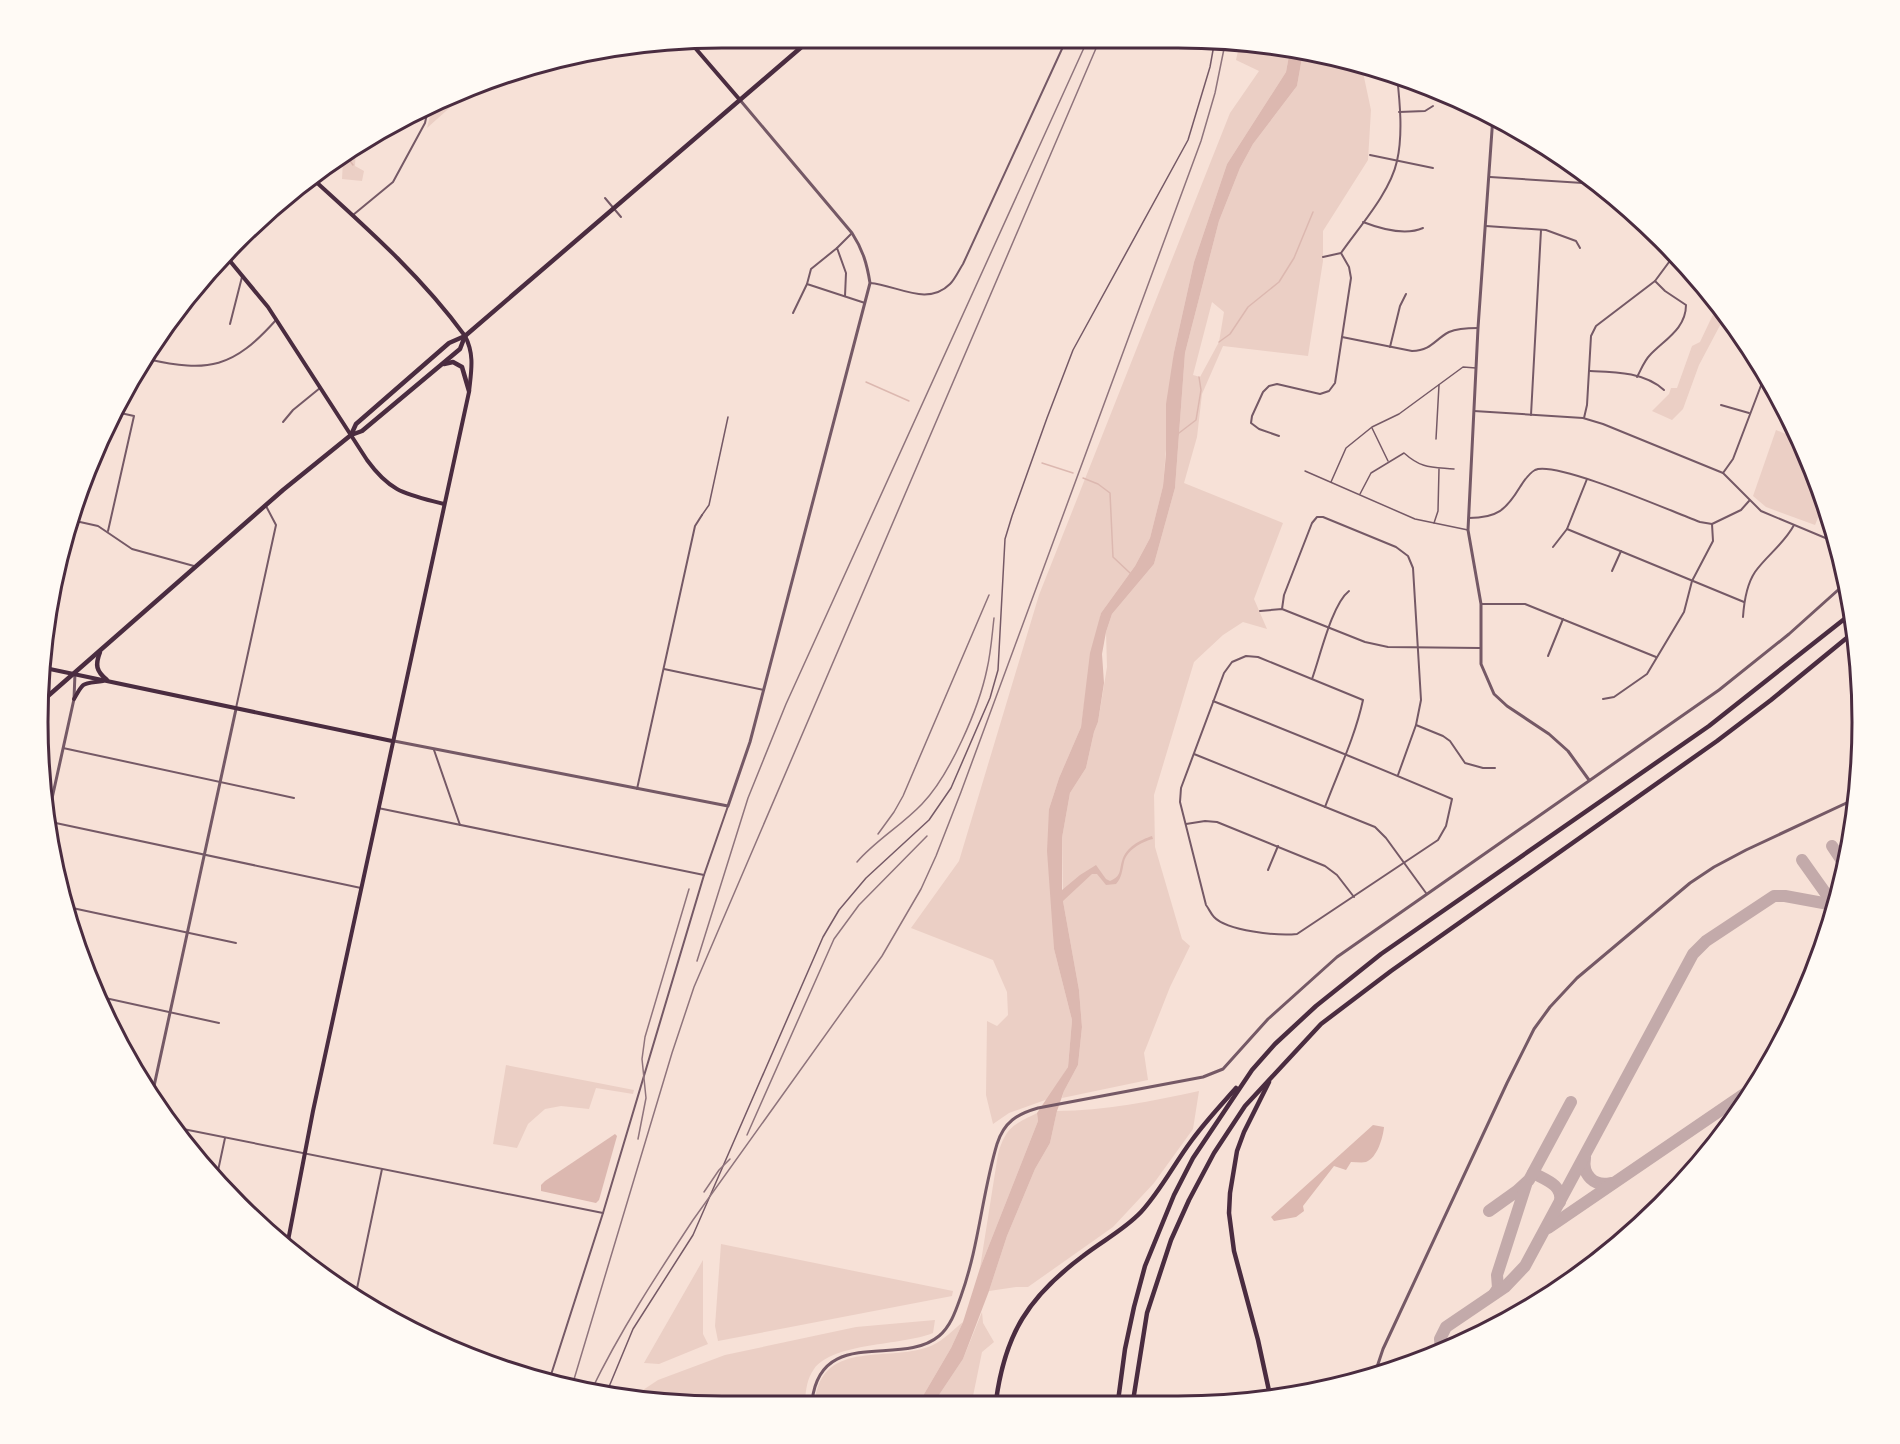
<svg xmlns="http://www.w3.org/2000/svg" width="1900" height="1444" font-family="'Archivo Narrow',sans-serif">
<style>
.green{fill:#ebcfc5;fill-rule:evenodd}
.water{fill:#dcb8b0}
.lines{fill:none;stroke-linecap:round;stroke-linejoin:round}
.stream{stroke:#dcb8b0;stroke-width:1.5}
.taxiway{stroke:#c3aaaa;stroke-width:12}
.service{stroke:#755966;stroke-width:1.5}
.minor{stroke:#755966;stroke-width:2}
.tertiary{stroke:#755966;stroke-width:3}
.secondary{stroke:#4a2c40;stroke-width:4}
.primary{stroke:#4a2c40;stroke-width:4.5}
.motorway{stroke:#4a2c40;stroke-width:4.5}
.rail{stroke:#8f747c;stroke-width:1.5}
.rim{fill:none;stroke:#4a2c40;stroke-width:3}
</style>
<rect width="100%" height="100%" fill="#f7e1d7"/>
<g class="green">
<path d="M1240,42L1290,50L1286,72L1227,164L1194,262L1174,352L1163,486L1150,538L1135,566L1101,613L1089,671L1081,727L1059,778L1049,809L1054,949L1072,1020L1068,1067L1048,1099L1009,1113L993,1124L986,1095L987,1021L997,1026L1008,1015L1007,992L993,960L911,928L959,861L1039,595L1230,113L1259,71L1236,60Z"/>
<path d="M1303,52L1361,63L1371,110L1368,160L1323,231V261L1308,356L1223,346L1202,394L1197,437L1184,483L1283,523L1254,599L1267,629L1243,622L1223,635L1194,662L1154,795L1155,847L1182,939L1190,946L1170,987L1144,1053L1148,1080L1062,1098L1064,1091L1078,1065L1082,1027L1079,990L1063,901L1062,838L1070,793L1086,768L1094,732L1098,722L1107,667L1106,632L1112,614L1154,564L1175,488L1185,353L1219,221L1240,168L1253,144L1297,86ZM1212,302L1224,312L1219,342L1200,377L1193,375Z"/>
<path d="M465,94L427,128L432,108Z"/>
<path d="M356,147L355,166L364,171L362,181L342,179L343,161L341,159Z"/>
<path d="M1718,304L1726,314L1699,365L1683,409L1672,420L1652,411L1669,394L1671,388H1677L1692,346L1700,342Z"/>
<path d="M1776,430L1800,440L1811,460L1824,504L1815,525L1766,507L1753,496Z"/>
<path d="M506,1065L634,1090L633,1094L596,1088L589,1109L561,1106L545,1109L528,1124L517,1148L493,1144Z"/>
<path d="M1199,1091L1193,1129L1154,1183L1113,1227L1028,1287H1016L989,1291L1007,1236L1035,1169L1050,1143L1057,1111C1104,1111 1153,1101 1199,1091Z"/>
<path d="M1037,1113L1038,1121L980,1268L998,1154C1006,1127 1013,1125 1037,1113Z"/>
<path d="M721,1244L953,1291L952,1296L718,1341L715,1326Z"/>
<path d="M703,1260V1334L708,1344L659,1364L644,1363Z"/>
<path d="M982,1312L983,1323L994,1342L982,1352L972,1401H935L963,1359Z"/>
<path d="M935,1320L933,1333C901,1346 834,1342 814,1369C807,1379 806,1389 805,1401L628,1400L658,1380L725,1355L856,1327Z"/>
<path d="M963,1322L951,1348L920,1401H815C822,1337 892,1364 933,1345C944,1340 954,1329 963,1322Z"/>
</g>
<g class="water">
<path d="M1290,50L1303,52L1297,86L1253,144L1240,168L1219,221L1185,353L1175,488L1154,564L1112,614L1106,632L1102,654L1104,683L1098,722L1094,732L1086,768L1070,793L1062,838V890L1080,875L1096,865L1106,879L1110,881C1122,876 1119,870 1122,861C1126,847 1140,840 1152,836L1153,839C1141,842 1127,850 1124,862C1122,871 1122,877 1116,884L1106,885L1097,874H1092L1063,901L1079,990L1082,1027L1078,1065L1064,1091L1057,1111L1050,1143L1035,1169L1007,1236L989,1291L963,1359L935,1401H920L951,1348L963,1322L980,1268L1038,1121L1037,1113L1068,1067L1072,1020L1054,949L1047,851L1049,809L1059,778L1081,727L1090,653L1101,613L1135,566L1150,538L1163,486L1166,454V404L1174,352L1194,262L1227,164L1286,72Z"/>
<path d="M1373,1125L1384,1127C1383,1138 1377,1158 1366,1162C1362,1163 1356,1162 1351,1162L1346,1170L1334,1166L1303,1206L1304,1211L1296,1217L1274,1221L1271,1217Z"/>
<path d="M615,1134L617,1136L599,1200L596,1203L541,1191V1185L545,1181Z"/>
</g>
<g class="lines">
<g class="stream">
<path d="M346,155L353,165"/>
<path d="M1219,342L1230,334L1248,307L1279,282L1294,258L1313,212"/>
<path d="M866,382L909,401"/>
<path d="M1179,433L1196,420L1201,390L1199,377"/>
<path d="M1042,463L1073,473"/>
<path d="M1083,478L1098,484L1110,493L1113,557L1130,573"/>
</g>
<g class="taxiway">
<path d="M1832,846L1846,867"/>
<path d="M1802,860L1834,905"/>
<path d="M1585,1158C1582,1175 1594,1187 1611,1183"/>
<path d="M1533,1173C1546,1180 1563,1185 1560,1202"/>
<path d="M1489,1211L1517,1191L1529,1180L1571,1102"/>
<path d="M1548,1228L1756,1086"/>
<path d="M1494,1294L1498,1288L1497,1275L1526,1185"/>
<path d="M1441,1349L1440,1339L1446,1327L1505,1287L1525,1266L1693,954L1706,941L1774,896H1785L1834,905"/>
</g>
<g class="service">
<path d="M1372,428L1388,461"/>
<path d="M1436,439L1439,385"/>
<path d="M1305,471L1415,519L1468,530"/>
<path d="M1331,482L1346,448L1372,427L1399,414L1463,367L1476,368"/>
<path d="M1360,494L1371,473L1404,453C1422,469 1431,467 1454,469"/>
<path d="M702,515L709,505L728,417"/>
<path d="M1434,523L1438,511L1439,469"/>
<path d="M606,1394L633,1329L693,1235L823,937L839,910L866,878L929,820L951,788L990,698L998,670L1005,539L1012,516L1047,418L1073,350L1188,140L1210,67L1215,39"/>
</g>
<g class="minor">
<path d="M1399,112L1425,111L1433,106"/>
<path d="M368,138L379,136L389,126"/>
<path d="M1370,155L1433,168"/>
<path d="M1490,177L1583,183L1604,188"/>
<path d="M605,198L621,217"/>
<path d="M353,215L393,182L425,123L428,109"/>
<path d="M1363,222C1381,229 1405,236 1423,228"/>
<path d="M1486,226L1546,230L1576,241L1580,248"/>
<path d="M837,248L852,233"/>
<path d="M1323,257L1341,253C1359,227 1390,193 1397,161C1403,135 1400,103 1397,76"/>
<path d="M870,283C897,285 927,307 950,284C955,279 959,270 963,264L1067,38"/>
<path d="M845,296L846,273L837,248L811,269L807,284L865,303"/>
<path d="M793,313L807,284"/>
<path d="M230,324L242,277"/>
<path d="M1342,337L1412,351C1432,350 1434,340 1449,332C1458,328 1468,328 1478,328"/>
<path d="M1746,345L1750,347"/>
<path d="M1390,347L1400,306L1406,294"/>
<path d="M147,359C209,373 233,368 276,320"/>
<path d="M1590,371C1615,372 1644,372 1664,390"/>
<path d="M1637,377C1641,370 1644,361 1650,355C1664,340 1686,329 1686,305L1665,291L1655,281"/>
<path d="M141,380L148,356"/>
<path d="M1721,405L1749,413"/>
<path d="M1474,411L1583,418L1603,424L1723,473L1761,511L1835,542"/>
<path d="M1531,415L1541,230"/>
<path d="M1584,418L1587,405L1591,336L1596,326L1655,281L1675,254"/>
<path d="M283,422L293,410L320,388"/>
<path d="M1279,436L1259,429L1251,423L1252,416L1263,392L1269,386L1277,384L1320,394L1329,391L1335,383L1351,278L1349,267L1341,253"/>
<path d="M1723,473L1733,459L1765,375"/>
<path d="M1469,518C1497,518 1506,510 1520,487C1524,481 1528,474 1535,470C1555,460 1673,512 1700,522L1712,524"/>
<path d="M71,520L98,526L132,549L194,566"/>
<path d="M1567,529L1744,602"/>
<path d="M108,531L134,416L116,412"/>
<path d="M1553,547L1567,529L1587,479"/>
<path d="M1612,571L1621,551"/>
<path d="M1481,604H1525L1656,657"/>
<path d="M1282,609L1284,595L1312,523L1317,517H1323L1396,547L1408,556L1413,568L1421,700L1416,725L1398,775"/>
<path d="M1260,611L1282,609L1365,642L1388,647L1480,648"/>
<path d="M1743,617C1744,602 1747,584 1755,572C1767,555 1784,544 1794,525"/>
<path d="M1548,656L1563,619"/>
<path d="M664,669L764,690"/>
<path d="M1312,679C1320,657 1332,604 1349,591"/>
<path d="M1603,699L1614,697L1647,674L1684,612L1692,581L1713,541L1712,524L1741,510L1749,501"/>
<path d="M1213,701C1293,733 1373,765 1452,799L1446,826L1438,840L1297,934C1278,936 1227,931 1214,917C1211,914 1209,909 1206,905L1180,802L1181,788L1224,673L1232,662L1246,656L1258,657L1363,700C1355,737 1338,772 1325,807"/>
<path d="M236,708L276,525L266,506"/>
<path d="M1416,725L1443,736L1450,741L1465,763L1483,768H1495"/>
<path d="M63,748L294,798"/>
<path d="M434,750L460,825"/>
<path d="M1194,754L1375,827L1386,838L1426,893"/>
<path d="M637,789L695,526L702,515"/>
<path d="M378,808L704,875"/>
<path d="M51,822L361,888"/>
<path d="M1186,824L1205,821L1217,822L1325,866L1337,875L1354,897"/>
<path d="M1268,870L1278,846"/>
<path d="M63,906L236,943"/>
<path d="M96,996L219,1023"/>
<path d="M173,1127L603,1213"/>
<path d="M216,1180L225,1138"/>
<path d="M355,1298L382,1169"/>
<path d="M549,1381L603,1213L704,875L728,806"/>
</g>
<g class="tertiary">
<path d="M1493,116L1478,328L1468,530L1481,604V664L1494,694L1507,706L1549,734L1568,751L1589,780"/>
<path d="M394,741L728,806L750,742L870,283C867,264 863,250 852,233L740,100"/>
<path d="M49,812L74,699L75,673"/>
<path d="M151,1100L236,709"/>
<path d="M1374,1376L1383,1349L1507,1083L1534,1029L1550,1007L1577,978L1690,883L1714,867L1746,850L1855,799"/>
<path d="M812,1401C821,1325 901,1368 939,1336C951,1326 956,1310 961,1296C979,1246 982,1194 997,1144C1004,1122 1017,1114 1038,1108L1203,1077L1223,1069L1268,1019L1337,957L1719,690L1789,634L1847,582"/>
</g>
<g class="secondary">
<path d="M690,42L740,100"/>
<path d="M225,255L268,307L367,460C391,493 406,494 444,504"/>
<path d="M45,668L392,741"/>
<path d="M74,699C84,681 82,684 103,681"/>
<path d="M287,1246L313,1111L469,392C471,372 475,355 465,336C422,277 368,229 314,180"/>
</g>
<g class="primary">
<path d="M444,364L453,362L462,367L469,391"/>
<path d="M351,435L356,424L449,343L465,336L812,38"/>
<path d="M100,652C95,665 96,671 107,680"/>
<path d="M44,674L48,682V695"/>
<path d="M40,703L283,490L351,435L362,431L460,349L465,336"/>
</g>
<g class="motorway">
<path d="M1269,1082L1244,1132L1237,1151L1230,1193L1229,1213L1234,1251L1258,1340L1271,1400"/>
<path d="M996,1401C1005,1334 1028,1297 1083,1256C1102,1241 1124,1230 1141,1212C1161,1190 1174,1164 1192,1140C1205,1122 1221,1105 1236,1088"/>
<path d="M1118,1401L1125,1349L1134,1307L1145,1266L1174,1195L1193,1158L1252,1070L1275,1044L1316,1006L1381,954L1709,726L1852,613"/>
<path d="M1133,1401L1147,1313L1171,1240L1189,1200L1214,1153L1245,1106L1321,1024L1391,971L1717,741L1771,700L1854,632"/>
</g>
<g class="rail">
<path d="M878,834L894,812L903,796L989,595"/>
<path d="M857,862C876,840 901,826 922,804C950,775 979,708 987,669C991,652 992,635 994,618"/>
<path d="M697,961L748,798L786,704L1088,39"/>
<path d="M747,1135L834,939L859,905L927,836"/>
<path d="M638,1139L646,1098L642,1059L645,1037L689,889"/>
<path d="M704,1192L719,1170L730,1159"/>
<path d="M572,1386L672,1053L694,987L1100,39"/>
<path d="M591,1391C620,1331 656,1276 693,1220L882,956L921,889L936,856L961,792L1201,141L1215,93L1226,39"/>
</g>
</g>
<path d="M0 0H1900V1444H0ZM722 48H1178A674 674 0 0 1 1852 722V722A674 674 0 0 1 1178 1396H722A674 674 0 0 1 48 722V722A674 674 0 0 1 722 48Z" fill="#fffaf5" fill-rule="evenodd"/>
<path class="rim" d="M722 48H1178A674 674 0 0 1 1852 722V722A674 674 0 0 1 1178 1396H722A674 674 0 0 1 48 722V722A674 674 0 0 1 722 48Z"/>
</svg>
